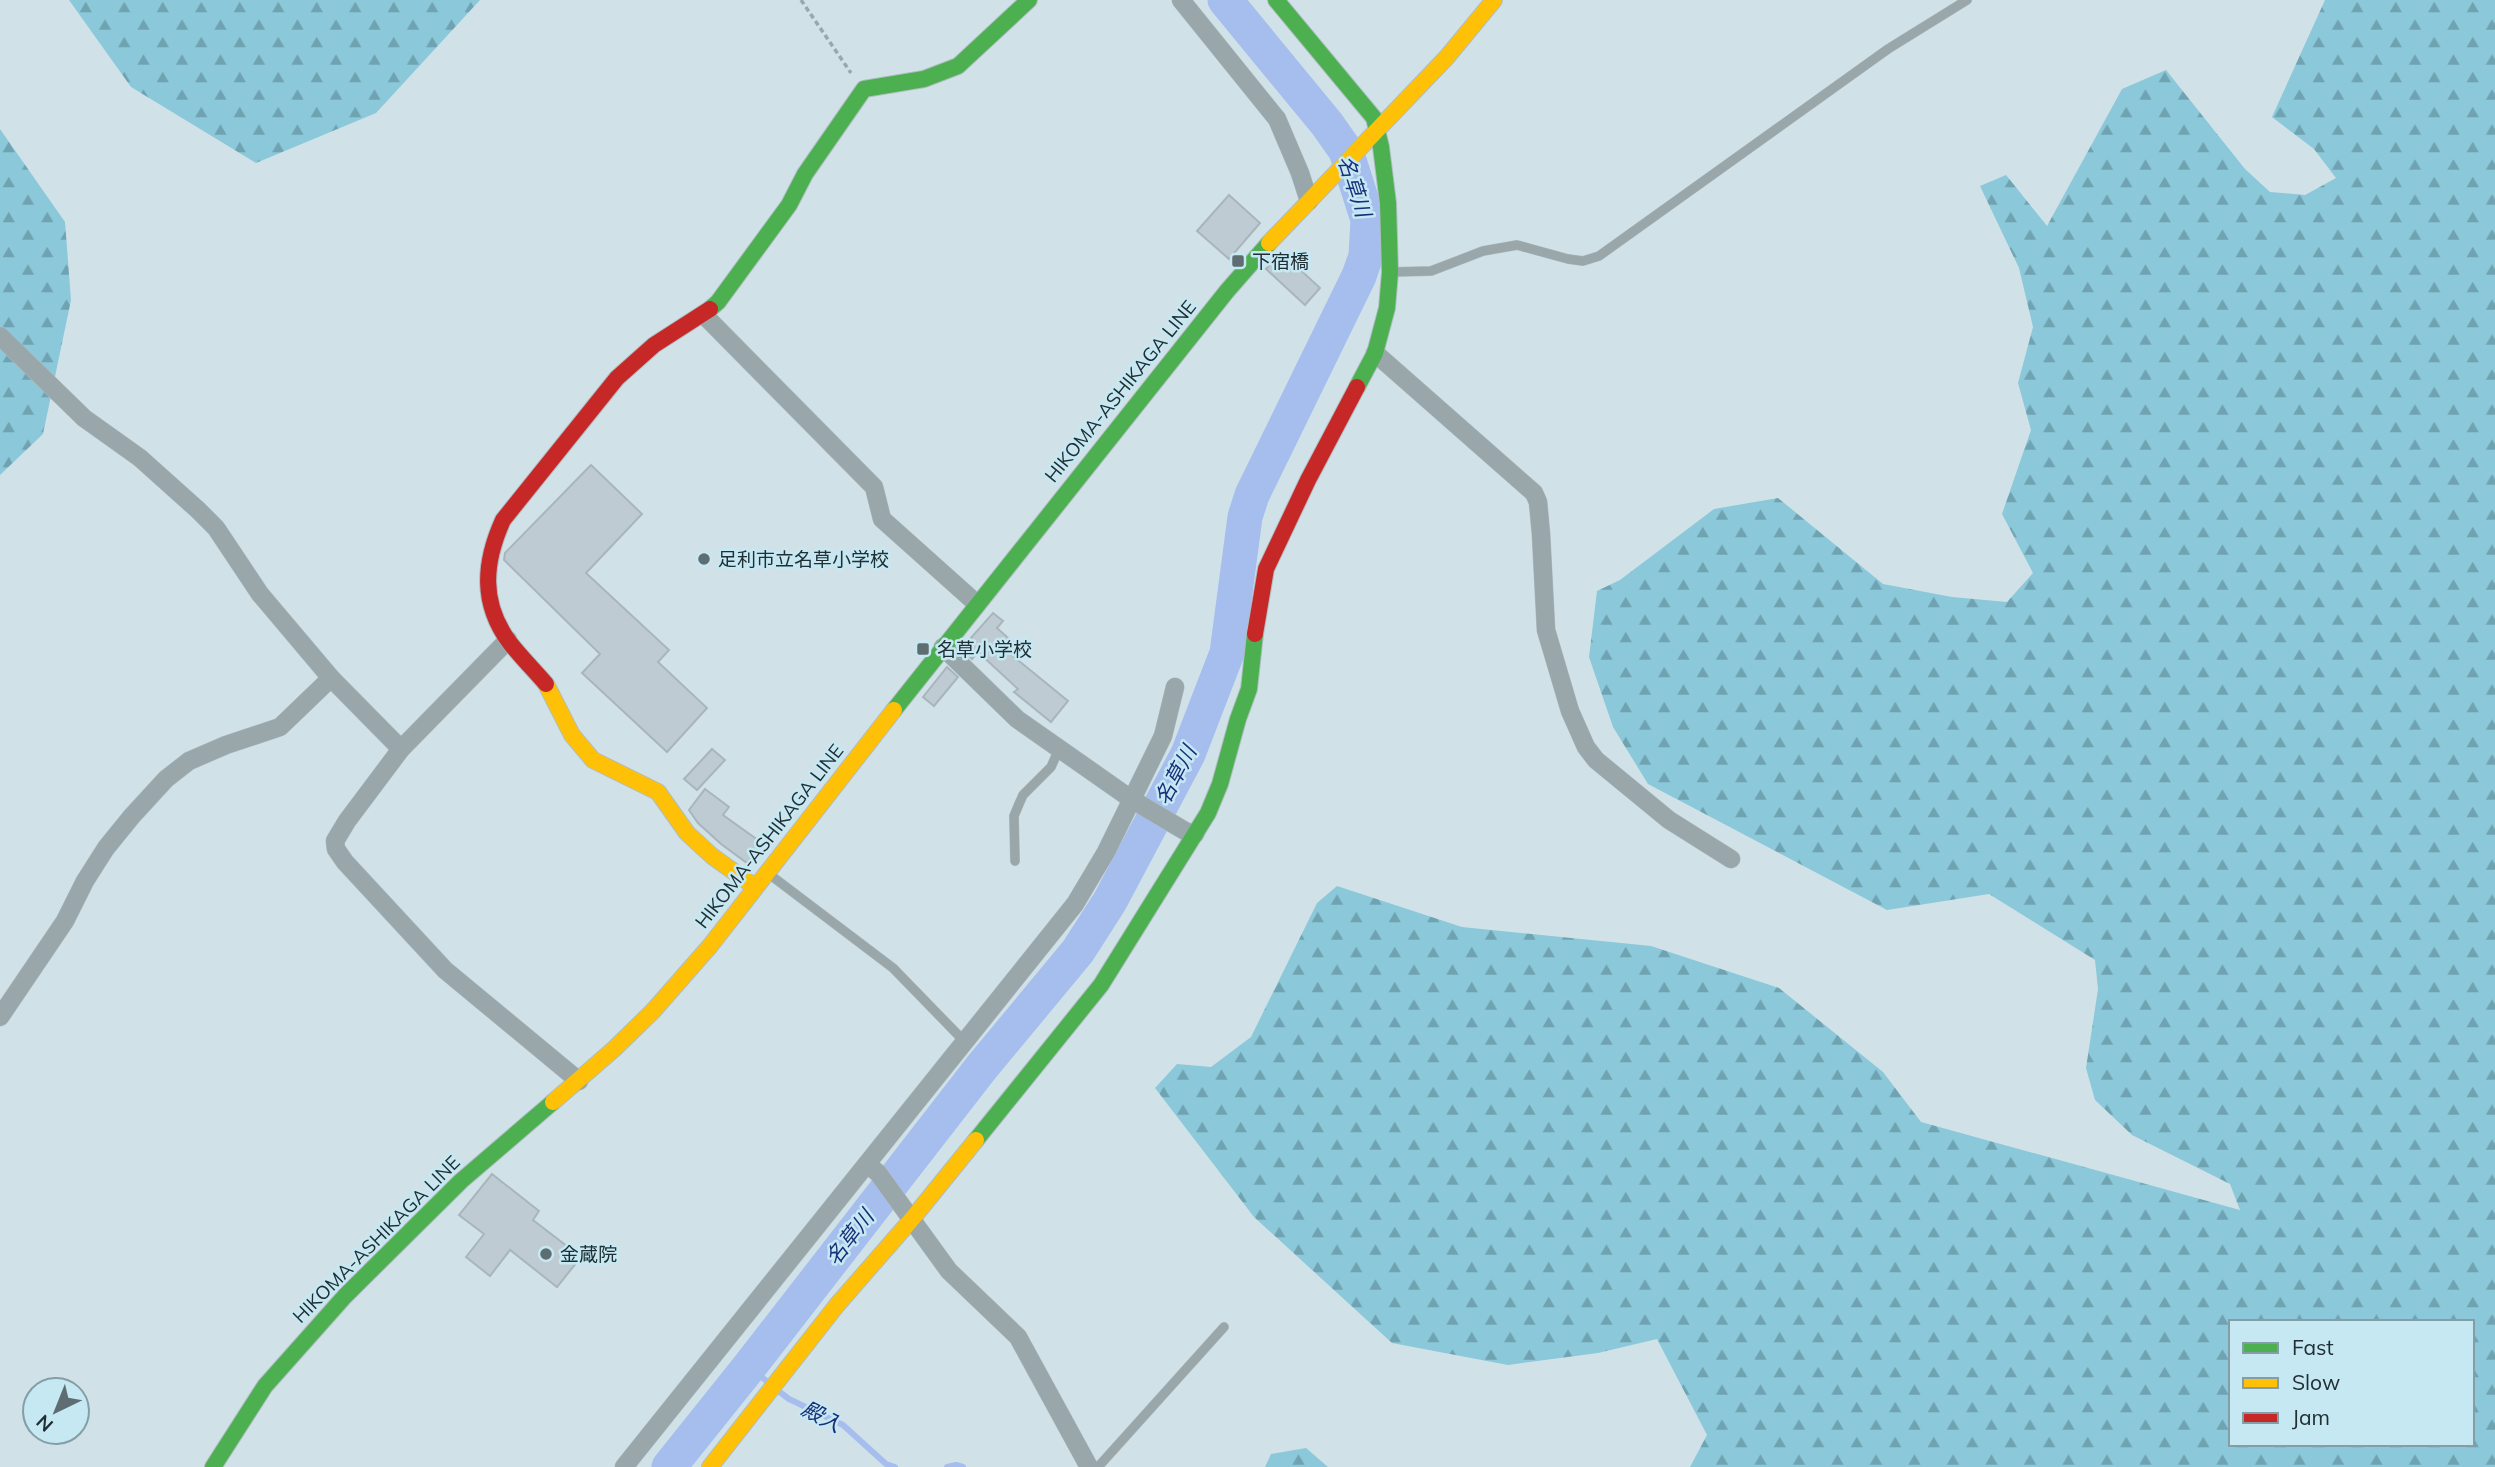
<svg xmlns="http://www.w3.org/2000/svg" width="2495" height="1467" font-family="Mulish,'Noto Sans JP',sans-serif">
<style>
.forest{fill:url(#forest-firs);fill-rule:evenodd}
.lines{fill:none;stroke-linecap:round;stroke-linejoin:round}
.stream{stroke:#a5beee;stroke-width:6}
.river{stroke:#a5beee;stroke-width:35}
.building{fill:#bfcbd2;stroke:#a9b5bc;stroke-width:2}
.lane-casing{stroke:#afbdc2;stroke-width:10}
.street-casing{stroke:#afbdc2;stroke-width:19}
.fast-casing{stroke:#afbdc2;stroke-width:18}
.slow-casing{stroke:#afbdc2;stroke-width:18}
.jam-casing{stroke:#afbdc2;stroke-width:18}
.path{stroke:#9aa8ac;stroke-width:3.5;stroke-dasharray:5 3.5;stroke-linecap:butt}
.lane{stroke:#99a7aa;stroke-width:9}
.street{stroke:#99a7aa;stroke-width:18}
.fast{stroke:#4caf50;stroke-width:16}
.slow{stroke:#ffc107;stroke-width:16}
.jam{stroke:#c62828;stroke-width:16}
.poi-dot{fill:#5e6d72;stroke:#c5e8f3;stroke-width:2.5}
.labels{text-anchor:middle;dominant-baseline:central;stroke-width:5;stroke-linejoin:round;paint-order:stroke}
.poi-label{font-size:19px;fill:#212e33;stroke:#c5e8f3;text-anchor:start}
.street-label{font-size:19px;fill:#212e33;stroke:#c5e8f3}
.water-label{font-size:21px;font-style:italic;fill:#192f79;stroke:#c5e8f3}
</style>
<defs>
<pattern id="forest-firs" width="22" height="20" patternUnits="userSpaceOnUse" patternTransform="scale(1.75)"><rect width="22" height="20" fill="#8ac8da"/><path d="M5 1l3.5 6h-7zM16 11l3.5 6h-7z" fill="#70a3b1"/></pattern>
</defs>
<rect width="100%" height="100%" fill="#d0e2e8"/>
<g class="forest">
<path d="M69,0H480L376,113L256,163L131,87Z"/>
<path d="M2325,0H2495V1467H1690L1707,1435L1657,1339L1598,1353L1508,1365L1392,1343L1254,1217L1155,1088L1177,1064L1211,1067L1251,1037L1317,903L1337,886L1462,927L1651,946L1779,988L1883,1072L1921,1122L2240,1210L2230,1184L2132,1135L2095,1100L2086,1068L2098,989L2095,960L1989,894L1887,910L1648,784L1613,727L1589,657L1597,591L1620,580L1714,509L1778,498L1883,584L1952,597L2007,602L2033,573L2002,514L2031,430L2018,383L2033,327L2019,268L1980,186L2006,175L2047,226L2122,89L2166,70L2245,169L2270,192L2305,195L2336,178L2314,149L2272,117ZM2231,1322H2472V1444H2231Z"/>
<path d="M0,129L65,222L71,300L43,434L0,475Z"/>
<path d="M1306,1448L1328,1467H1265L1271,1454Z"/>
</g>
<g class="lines">
<g class="stream">
<path d="M749,1367L769,1383"/>
<path d="M777,1390L789,1399L843,1425L886,1464L895,1467"/>
<path d="M947,1467L956,1465L963,1467"/>
</g>
<path class="river" d="M669,1467L749,1367L981,1068L1078,951L1110,901L1188,754L1227,653L1245,517L1252,495L1359,276L1366,256L1368,220L1346,151L1327,124L1225,0"/>
</g>
<g class="building">
<path d="M1229,195L1260,223L1229,259L1197,231Z"/>
<path d="M1281,252L1320,288L1305,305L1266,269Z"/>
<path d="M591,465L642,514L586,573L669,650L658,662L707,708L667,752L582,673L600,654L504,560L505,553Z"/>
<path d="M993,613L1003,621L997,628L1020,649L1013,656L1068,701L1051,722L1014,692L1018,689L978,652L972,659L961,649Z"/>
<path d="M947,667L958,677L934,706L923,697Z"/>
<path d="M712,749L725,760L697,790L684,779Z"/>
<path d="M705,789L729,807L723,815L762,843L747,863L721,844L698,823L689,810Z"/>
<path d="M492,1174L539,1211L533,1220L581,1257L557,1287L510,1250L490,1276L466,1257L484,1234L459,1215Z"/>
</g>
<g class="lines">
<defs>
<g id="lane">
<path d="M1392,272L1431,271L1483,251L1517,245L1568,259L1583,261L1599,256L1888,49L1967,0"/>
<path d="M1015,861L1014,816L1019,804L1023,795L1051,767L1059,749"/>
<path d="M769,874L893,968L964,1041"/>
<path d="M1098,1467L1224,1327"/>
</g>
<g id="street">
<path d="M1181,0L1277,119L1300,173L1309,201"/>
<path d="M704,315L874,487L882,519L977,604"/>
<path d="M0,336L84,418L140,458L198,510L216,528L260,594L331,678L401,749"/>
<path d="M1375,353L1534,493L1538,502L1541,534L1546,630L1570,711L1586,747L1596,760L1669,820L1731,859"/>
<path d="M508,640L401,749L347,821L335,841L336,849L345,862L445,970L579,1081"/>
<path d="M943,647L1017,719L1131,799L1185,831L1195,834"/>
<path d="M0,1017L65,921L85,881L106,848L132,816L166,779L189,761L226,745L280,727L331,678"/>
<path d="M867,1164L878,1173L949,1271L1018,1337L1089,1467"/>
<path d="M624,1467L1075,904L1106,852L1163,736L1175,687"/>
</g>
<g id="fast">
<path d="M1276,0L1374,118L1381,147L1388,203L1390,272L1387,308L1375,353L1357,387"/>
<path d="M710,309L718,302L789,205L805,174L864,89L924,79L958,66L1029,0"/>
<path d="M894,710L1227,291L1269,243"/>
<path d="M976,1140L1101,985L1208,813L1220,784L1238,719L1249,689L1255,634"/>
<path d="M213,1467L265,1386L345,1296L461,1181L553,1102"/>
</g>
<g id="slow">
<path d="M1269,243L1447,57L1494,0"/>
<path d="M546,684L572,735L593,760L658,792L687,833L712,856L755,887"/>
<path d="M553,1102L614,1049L653,1011L710,946L894,710"/>
<path d="M710,1467L837,1305L912,1219L976,1140"/>
</g>
<g id="jam">
<path d="M1255,634L1266,569L1308,480L1357,387"/>
<path d="M546,684C534,670 521,657 510,643C480,603 484,562 503,520L617,378L654,345L710,309"/>
</g>
</defs>
<use href="#lane" class="lane-casing"/>
<use href="#street" class="street-casing"/>
<use href="#fast" class="fast-casing"/>
<use href="#slow" class="slow-casing"/>
<use href="#jam" class="jam-casing"/>
<path class="path" d="M801,0L851,73"/>
<use href="#lane" class="lane"/>
<use href="#street" class="street"/>
<use href="#fast" class="fast"/>
<use href="#slow" class="slow"/>
<use href="#jam" class="jam"/>
</g>
<g class="poi-dot">
<rect x="1231" y="254" width="14" height="14" rx="3.5"/>
<circle cx="704" cy="559" r="7"/>
<rect x="916" y="642" width="14" height="14" rx="3.5"/>
<circle cx="546" cy="1254" r="7"/>
</g>
<g class="labels">
<g class="poi-label">
<text x="1252" y="261">下宿橋</text>
<text x="718" y="559">足利市立名草小学校</text>
<text x="937" y="649">名草小学校</text>
<text x="560" y="1254">金蔵院</text>
</g>
<g class="street-label">
<text transform="translate(1120 391) rotate(-51)">HIKOMA-ASHIKAGA LINE</text>
<text transform="translate(769 836) rotate(-52)">HIKOMA-ASHIKAGA LINE</text>
<text transform="translate(376 1239) rotate(-45)">HIKOMA-ASHIKAGA LINE</text>
</g>
<g class="water-label">
<text transform="translate(1355 186) rotate(72)">名草川</text>
<text transform="translate(1175 775) rotate(-62)">名草川</text>
<text transform="translate(849 1237) rotate(-52)">名草川</text>
<text transform="translate(822 1416) rotate(27)">殿入</text>
</g>
</g>
<rect x="2229" y="1320" width="245" height="126" fill="#c5e8f3" stroke="#839ea6" stroke-width="2"/>
<rect x="2243" y="1343" width="35" height="10" fill="#4caf50" stroke="#839ea6" stroke-width="2"/>
<text x="2292" y="1355" font-size="21" fill="#212e33">Fast</text>
<rect x="2243" y="1378" width="35" height="10" fill="#ffc107" stroke="#839ea6" stroke-width="2"/>
<text x="2292" y="1390" font-size="21" fill="#212e33">Slow</text>
<rect x="2243" y="1413" width="35" height="10" fill="#c62828" stroke="#839ea6" stroke-width="2"/>
<text x="2292" y="1425" font-size="21" fill="#212e33">Jam</text>
<g transform="translate(56 1411) rotate(223)"><circle r="33" fill="#c5e8f3" stroke="#839ea6" stroke-width="2"/>
<path d="M0-5L12 26L0 18L-12 26Z" fill="#5e6d72"/>
<text y="-10" font-size="19" font-weight="bold" text-anchor="middle" fill="#212e33">N</text>
</g>
</svg>
